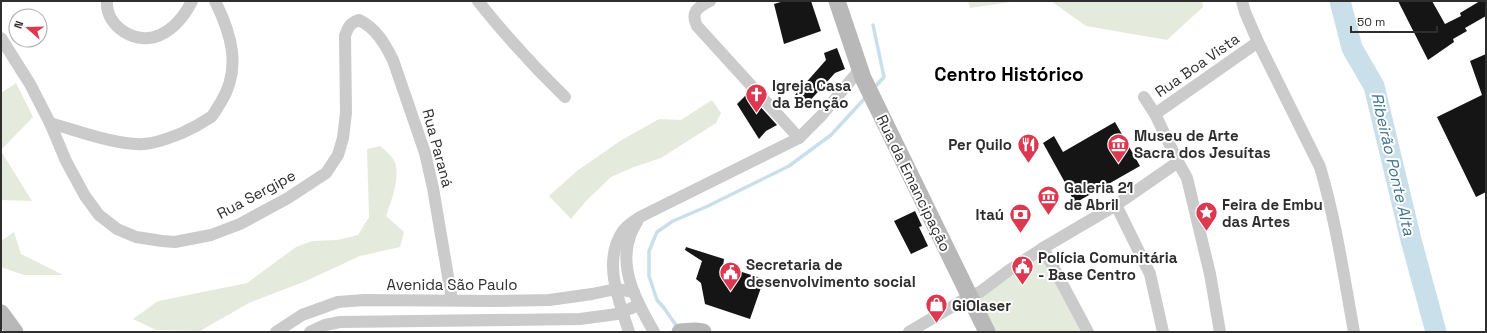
<svg xmlns="http://www.w3.org/2000/svg" width="1487" height="333" font-family="'Space Grotesk',sans-serif">
<style>
.green{fill:#e5ebdc}
.lines{fill:none;stroke-linecap:round;stroke-linejoin:round}
.stream{stroke:#c9dfea;stroke-width:3.5}
.river{stroke:#c9dfea;stroke-width:21}
.building{fill:#151515}
.street{stroke:#cbcbcb;stroke-width:12}
.secondary{stroke:#b8b8b8;stroke-width:17}
.labels{text-anchor:middle;dominant-baseline:central;stroke-width:4;stroke-linejoin:round;paint-order:stroke}
.street-label{font-size:15px;fill:#2e2e2e;stroke:#fff}
.poi-label{font-size:15px;font-weight:bold;fill:#2e2e2e;stroke:#fff;text-anchor:start}
.water-label{font-size:16px;font-style:italic;fill:#40748c;stroke:#fff}
.district-label{font-size:19px;font-weight:bold;fill:#000;stroke:#fff}
</style>
<rect width="100%" height="100%" fill="#fff"/>
<g class="green">
<path d="M968,1H1018L970,8Z"/>
<path d="M1051,1H1202L1203,7L1167,40L1086,26Z"/>
<path d="M16,83L33,117L1,150V93Z"/>
<path d="M712,100L721,113L716,123L661,158L634,167L611,177L586,201L571,219L549,196L577,171L620,141L659,119L681,120Z"/>
<path d="M380,146C386,151 395,158 396,166C399,182 391,201 386,216L404,232L400,247L360,256L306,281L249,303L200,331L156,330L133,319L158,301L247,283L296,247L312,241L337,240L358,235L369,217L367,149Z"/>
<path d="M1,151L32,201L1,200Z"/>
<path d="M14,232L21,254L63,275H24L1,267V241Z"/>
<path d="M1043,255L1082,332H992L975,300Z"/>
</g>
<g class="lines">
<g class="stream">
<path d="M873,89L884,77L873,25"/>
<path d="M678,328L664,308L657,300L649,276V251L657,232L673,221L708,206L789,166L831,135L866,97"/>
</g>
<path class="river" d="M1340,1L1352,48L1374,86L1411,240L1436,332"/>
</g>
<g class="building">
<path d="M784,1H811L821,31L784,44L774,4Z"/>
<path d="M1398,1H1432L1445,24L1461,16L1460,13L1480,1H1486V16L1465,28L1467,31L1453,39L1454,42L1428,60Z"/>
<path d="M837,48L845,69L835,73L806,105L795,95L826,60L824,53Z"/>
<path d="M1486,54V192L1476,197L1437,117L1482,95L1470,61Z"/>
<path d="M748,93L777,125L766,131L759,139L737,104Z"/>
<path d="M1115,122L1140,166L1075,203L1067,188H1068L1043,143L1054,136L1063,152Z"/>
<path d="M915,211L922,226L919,227L928,246L911,254L894,221Z"/>
<path d="M686,247L724,259L723,266L764,279L750,319L705,304L701,283L696,279L702,261L685,250Z"/>
</g>
<g class="lines">
<g class="street">
<path d="M107,1C105,27 137,46 160,35C175,28 185,15 192,1"/>
<path d="M478,1C505,35 534,67 565,97"/>
<path d="M710,1C698,7 690,12 697,26L799,138"/>
<path d="M1242,1L1245,12L1258,42L1320,167C1336,221 1344,277 1354,332"/>
<path d="M1,38L30,84L50,123L66,161L85,196L99,215L117,229L136,237L162,241L175,242L211,235L240,224L288,198L326,173L338,155L343,138L346,113L345,36C348,27 350,23 359,20C376,28 385,44 393,60L425,153L433,188L452,300"/>
<path d="M1144,97L1155,114L1178,162L1187,178L1210,274L1220,332"/>
<path d="M1155,114L1258,42"/>
<path d="M50,123C76,130 118,146 144,144C158,143 169,138 182,133C191,129 202,123 211,117C215,113 218,106 221,102C242,68 231,33 215,1"/>
<path d="M1116,205L1150,274L1163,332"/>
<path d="M638,219C636,225 632,230 630,236C618,270 638,304 654,332"/>
<path d="M1043,248L1088,332"/>
<path d="M276,332L302,315L338,302L364,300L496,301L549,300L592,294L616,289L634,292"/>
<path d="M310,332L325,325L340,322L580,319L617,314L639,305"/>
<path d="M629,332C619,301 602,261 623,231C627,225 634,221 640,217L799,138L821,116L861,68"/>
<path d="M909,332L970,296L980,292L1008,271L1043,248L1116,205L1178,162"/>
</g>
<g class="secondary">
<path d="M837,1L863,78L987,332"/>
<path d="M1,313L15,332"/>
<path d="M680,332L695,331L703,332"/>
</g>
</g>
<defs>
<symbol id="church-pin" viewBox="-11 -11 22 30"><path d="M0 17L-7.5 6A9.5 9.5 0 1 1 7.5 6Z" fill="#dc3950" stroke="#fff"/><path d="M-1.2-6h2.4v3.5h3.3v2.4h-3.3V6h-2.4V-.1h-3.3v-2.4h3.3Z" fill="#fff"/></symbol>
<symbol id="restaurant-pin" viewBox="-11 -11 22 30"><path d="M0 17L-7.5 6A9.5 9.5 0 1 1 7.5 6Z" fill="#dc3950" stroke="#fff"/><path d="M-5-6h1v4h1v-4h1v4h1v-4h1v5L-1.5 .5V6h-2V.5L-5-1ZM5-6V6H3V1.5H1.5Q1.5-4 5-6Z" fill="#fff"/></symbol>
<symbol id="museum-pin" viewBox="-11 -11 22 30"><path d="M0 17L-7.5 6A9.5 9.5 0 1 1 7.5 6Z" fill="#dc3950" stroke="#fff"/><path d="M0-6L6-3V-2H-6V-3ZM-5-1h2V3h-2ZM-1-1h2V3h-2ZM3-1h2V3H3ZM-6 4H6V6H-6Z" fill="#fff"/></symbol>
<symbol id="sight-pin" viewBox="-11 -11 22 30"><path d="M0 17L-7.5 6A9.5 9.5 0 1 1 7.5 6Z" fill="#dc3950" stroke="#fff"/><path d="M0-6L1.8-2.2L6-1.7L2.9 1.2L3.7 5.4L0 3.3L-3.7 5.4L-2.9 1.2L-6-1.7L-1.8-2.2Z" fill="#fff"/></symbol>
<symbol id="bank-pin" viewBox="-11 -11 22 30"><path d="M0 17L-7.5 6A9.5 9.5 0 1 1 7.5 6Z" fill="#dc3950" stroke="#fff"/><path d="M-6-4H6V4H-6ZM0-2.3a2.3 2.3 0 1 0 0 4.6a2.3 2.3 0 1 0 0-4.6Z" fill="#fff"/></symbol>
<symbol id="civic-pin" viewBox="-11 -11 22 30"><path d="M0 17L-7.5 6A9.5 9.5 0 1 1 7.5 6Z" fill="#dc3950" stroke="#fff"/><path d="M-.6-6.5H3V-4.5H.6V-3L4-1V1h2V6H-6V1h2V-1L-.6-3ZM-1.2 2.5V6h2.4V2.5Z" fill="#fff"/></symbol>
<symbol id="shop-pin" viewBox="-11 -11 22 30"><path d="M0 17L-7.5 6A9.5 9.5 0 1 1 7.5 6Z" fill="#dc3950" stroke="#fff"/><path d="M-5-2.5h2.3a2.7 3.5 0 0 1 5.4 0H5L5.5 6h-11ZM-1.5-2.5h3a1.5 2.3 0 0 0-3 0Z" fill="#fff"/></symbol>
</defs>
<g fill-rule="evenodd">
<use href="#church-pin" x="744" y="82" width="25" height="34"/>
<use href="#restaurant-pin" x="1016" y="132" width="25" height="34"/>
<use href="#museum-pin" x="1106" y="132" width="25" height="34"/>
<use href="#museum-pin" x="1036" y="184" width="25" height="34"/>
<use href="#sight-pin" x="1194" y="200" width="25" height="34"/>
<use href="#bank-pin" x="1008" y="202" width="25" height="34"/>
<use href="#civic-pin" x="1010" y="254" width="25" height="34"/>
<use href="#civic-pin" x="718" y="260" width="25" height="34"/>
<use href="#shop-pin" x="924" y="292" width="25" height="34"/>
</g>
<g class="labels">
<g class="street-label">
<text transform="translate(1197 65) rotate(-35)">Rua Boa Vista</text>
<text transform="translate(438 148) rotate(75)">Rua Paraná</text>
<text transform="translate(914 183) rotate(64)">Rua da Emancipação</text>
<text transform="translate(256 194) rotate(-28)">Rua Sergipe</text>
<text x="452" y="284">Avenida São Paulo</text>
</g>
<g class="poi-label">
<text x="772" y="85">Igreja Casa<tspan x="772" dy="17">da Benção</tspan></text>
<text x="1134" y="135">Museu de Arte<tspan x="1134" dy="17">Sacra dos Jesuítas</tspan></text>
<text x="1012" y="144" text-anchor="end">Per Quilo</text>
<text x="1064" y="187">Galeria 21<tspan x="1064" dy="17">de Abril</tspan></text>
<text x="1222" y="204">Feira de Embu<tspan x="1222" dy="17">das Artes</tspan></text>
<text x="1004" y="214" text-anchor="end">Itaú</text>
<text x="1038" y="257">Polícia Comunitária<tspan x="1038" dy="17">- Base Centro</tspan></text>
<text x="746" y="264">Secretaria de<tspan x="746" dy="17">desenvolvimento social</tspan></text>
<text x="952" y="305">GiOlaser</text>
</g>
<g class="water-label">
<text transform="translate(1393 164) rotate(77)">Ribeirão Ponte Alta</text>
</g>
<g class="district-label">
<text x="1009" y="74">Centro Histórico</text>
</g>
</g>
<rect width="1487" height="333" fill="none" stroke="#2e2e2e" stroke-width="4"/>
<g transform="translate(28 28) rotate(290)"><circle r="19" fill="#ffffff" stroke="#ababab"/>
<path d="M0-3L7 15L0 10L-7 15Z" fill="#dc3950"/>
<text y="-6" font-size="11" font-weight="bold" text-anchor="middle" fill="#2e2e2e">N</text>
</g>
<path d="M1351 26v6h86v-6" fill="none" stroke="#2e2e2e" stroke-width="2"/>
<text x="1357" y="26" font-size="12" fill="#2e2e2e" stroke="#ffffff" stroke-width="3" paint-order="stroke">50 m</text>
</svg>
